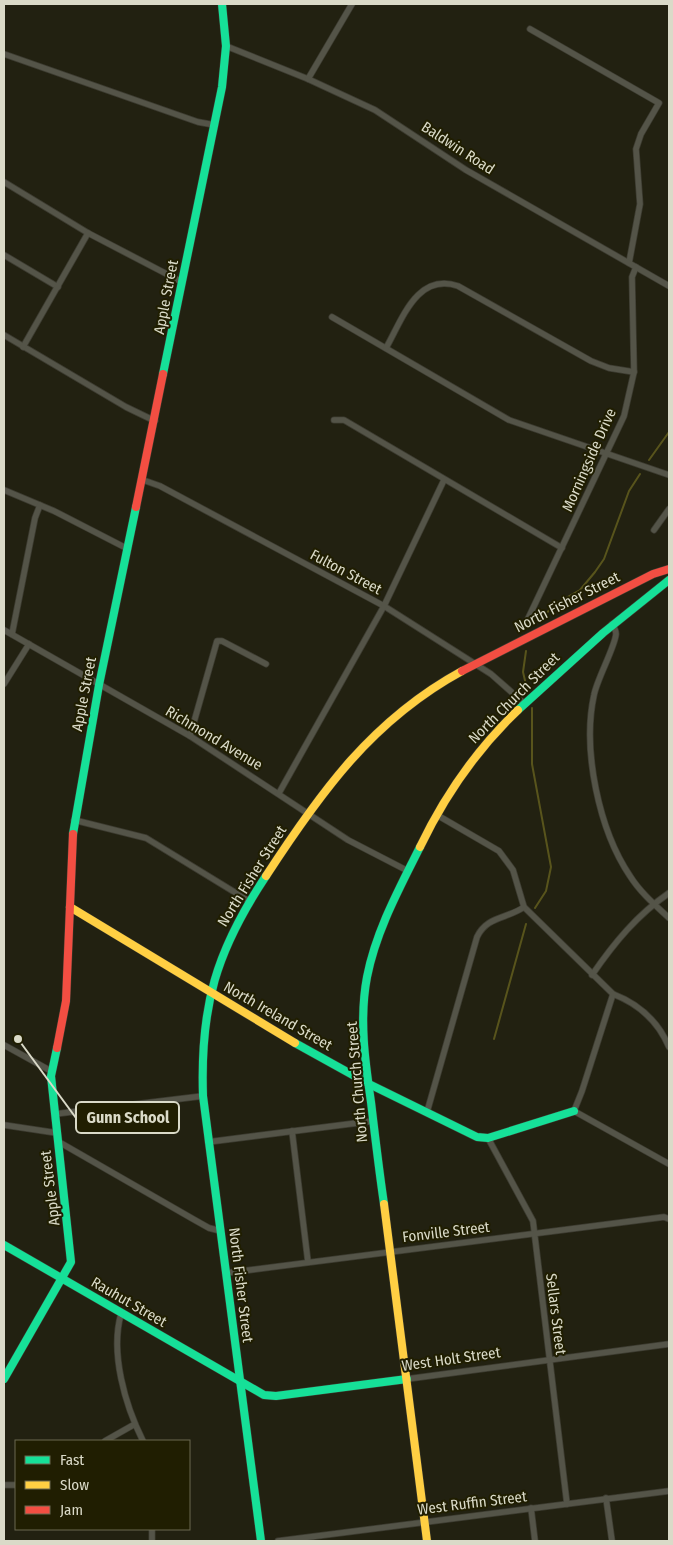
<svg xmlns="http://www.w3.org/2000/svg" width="673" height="1545" font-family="'Fira Sans Condensed',sans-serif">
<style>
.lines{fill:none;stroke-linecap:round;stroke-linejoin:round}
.stream{stroke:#58541c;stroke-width:2}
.street-casing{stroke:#3d3c31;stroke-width:7}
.fast-casing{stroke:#3d3c31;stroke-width:9}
.slow-casing{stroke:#3d3c31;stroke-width:9}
.jam-casing{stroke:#3d3c31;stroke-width:9}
.street{stroke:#545448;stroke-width:5.5}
.fast{stroke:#16e098;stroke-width:8}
.slow{stroke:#ffcf43;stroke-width:8}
.jam{stroke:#f24e42;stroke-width:8}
.labels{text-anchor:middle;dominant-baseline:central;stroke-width:4;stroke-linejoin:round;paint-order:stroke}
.street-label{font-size:15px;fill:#dadac8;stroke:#201e01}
.leader{fill:none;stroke:#dadac8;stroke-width:2}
.callout-dot{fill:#dadac8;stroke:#201e01;stroke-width:2}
.callout{fill:#201e01;stroke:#dadac8;stroke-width:2}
.callout-label{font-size:16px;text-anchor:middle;font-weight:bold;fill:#dadac8}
</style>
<rect width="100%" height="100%" fill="#222111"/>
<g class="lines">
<g class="stream">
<path d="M669,243V260"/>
<path d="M649,460L669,432"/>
<path d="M542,618L555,604L580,590L595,572L604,559L629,491L640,474"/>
<path d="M526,651L523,672L527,689"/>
<path d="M532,708V764L551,867L546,891L535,908"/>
<path d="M494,1039L526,924"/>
</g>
<defs>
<g id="street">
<path d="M530,29L659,103L641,134L636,149L640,204L629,263"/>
<path d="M226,46L308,79L375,110L466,170L669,286"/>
<path d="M4,54L198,122L215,125"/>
<path d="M308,79L352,4"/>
<path d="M4,182L88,233L182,282"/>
<path d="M4,255L58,287"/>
<path d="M332,317L509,420L669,475"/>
<path d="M4,335L126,407L155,421"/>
<path d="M23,347L88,233"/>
<path d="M386,348C402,320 417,272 458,286L591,361L609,368L634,372"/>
<path d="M334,420H344L562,548"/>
<path d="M143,480L160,486L384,606L491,674L525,704"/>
<path d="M4,490L54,511L128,549"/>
<path d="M654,530L669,509"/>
<path d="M612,624C614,627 616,630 616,634C615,647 597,679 594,695C582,750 599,830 630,876C640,892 655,905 669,918"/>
<path d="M525,625L624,416L634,372L632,277L636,267"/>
<path d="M4,630L190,736L348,840L408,871"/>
<path d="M12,634L35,518L40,505"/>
<path d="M4,684L29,644"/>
<path d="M190,736L217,641H222L266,664"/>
<path d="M279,793L384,606L444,480"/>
<path d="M437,815L499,851L513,870L524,907L613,994C639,1004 658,1021 669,1047"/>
<path d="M74,820L146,838L249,901"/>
<path d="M592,975C614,943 637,915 669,893"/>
<path d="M613,994L582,1091L574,1111L669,1164"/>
<path d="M4,1045L51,1071"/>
<path d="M427,1112L477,937C487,916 507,919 524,907"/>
<path d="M55,1114L203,1096"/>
<path d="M4,1125L57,1133"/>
<path d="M292,1131L308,1262"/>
<path d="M488,1138L533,1221L567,1504"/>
<path d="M59,1142L193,1219L209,1228L221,1231"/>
<path d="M208,1142L373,1121"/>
<path d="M226,1273L664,1217L669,1219"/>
<path d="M121,1314C110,1353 125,1405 143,1441"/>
<path d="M407,1379L669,1344"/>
<path d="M105,1441L135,1424"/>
<path d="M4,1485H16"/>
<path d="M606,1498L612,1541"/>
<path d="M531,1508L535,1541"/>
<path d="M152,1541V1529"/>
<path d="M278,1541L669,1491"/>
</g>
<g id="fast">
<path d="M163,374L222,87L226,46L222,4"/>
<path d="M518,710L603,633L669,580"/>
<path d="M73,834L99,685L136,507"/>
<path d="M295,1043L369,1084L477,1137L488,1138L574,1111"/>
<path d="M384,1204C379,1170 375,1136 371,1102C365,1061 359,1019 367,977C376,931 399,889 420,847"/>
<path d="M4,1245L264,1395L276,1396L407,1379"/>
<path d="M4,1379L71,1262L51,1076L57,1048"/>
<path d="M261,1541L203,1096C200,1006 216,951 266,876"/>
</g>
<g id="slow">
<path d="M420,847C445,795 476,750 518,710"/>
<path d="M266,876C320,793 372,720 462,671"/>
<path d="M70,907L295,1043"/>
<path d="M384,1204L427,1541"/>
</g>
<g id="jam">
<path d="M136,507L163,374"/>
<path d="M462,671L653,574L669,569"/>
<path d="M57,1048L66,1001L73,834"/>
</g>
</defs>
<use href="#street" class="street-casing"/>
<use href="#fast" class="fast-casing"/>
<use href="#slow" class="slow-casing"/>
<use href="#jam" class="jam-casing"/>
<use href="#street" class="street"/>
<use href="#fast" class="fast"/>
<use href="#slow" class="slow"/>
<use href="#jam" class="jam"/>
</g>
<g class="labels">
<g class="street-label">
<text transform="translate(458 148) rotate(33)">Baldwin Road</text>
<text transform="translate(166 297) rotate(-79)">Apple Street</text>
<text transform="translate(589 460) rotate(-66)">Morningside Drive</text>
<text transform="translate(346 572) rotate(28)">Fulton Street</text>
<text transform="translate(567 602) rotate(-27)">North Fisher Street</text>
<text transform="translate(84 694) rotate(-79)">Apple Street</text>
<text transform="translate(514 698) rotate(-45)">North Church Street</text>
<text transform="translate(214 738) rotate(31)">Richmond Avenue</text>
<text transform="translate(252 876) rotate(-58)">North Fisher Street</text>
<text transform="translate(278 1016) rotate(30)">North Ireland Street</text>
<text transform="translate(357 1082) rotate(-95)">North Church Street</text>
<text transform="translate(50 1188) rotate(-97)">Apple Street</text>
<text transform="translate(446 1232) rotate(-7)">Fonville Street</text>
<text transform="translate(241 1285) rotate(83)">North Fisher Street</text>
<text transform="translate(129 1302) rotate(30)">Rauhut Street</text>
<text transform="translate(556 1314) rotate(83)">Sellars Street</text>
<text transform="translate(451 1359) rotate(-8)">West Holt Street</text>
<text transform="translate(472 1503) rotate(-7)">West Ruffin Street</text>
</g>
</g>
<path class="leader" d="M18 1039L76 1118"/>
<circle class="callout-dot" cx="18" cy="1039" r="5"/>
<rect class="callout" x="76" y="1102" width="103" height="31" rx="5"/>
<g class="callout-label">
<text x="128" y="1123">Gunn School</text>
</g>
<rect width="673" height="1545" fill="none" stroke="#dadac8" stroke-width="10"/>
<rect x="15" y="1440" width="175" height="90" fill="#201e01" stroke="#6a6951"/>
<rect x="25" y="1456" width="25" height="8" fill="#16e098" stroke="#6a6951"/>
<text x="60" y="1465" font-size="15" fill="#dadac8">Fast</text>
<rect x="25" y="1481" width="25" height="8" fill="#ffcf43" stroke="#6a6951"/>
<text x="60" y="1490" font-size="15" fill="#dadac8">Slow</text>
<rect x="25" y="1506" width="25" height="8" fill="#f24e42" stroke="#6a6951"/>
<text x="60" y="1515" font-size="15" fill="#dadac8">Jam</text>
</svg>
